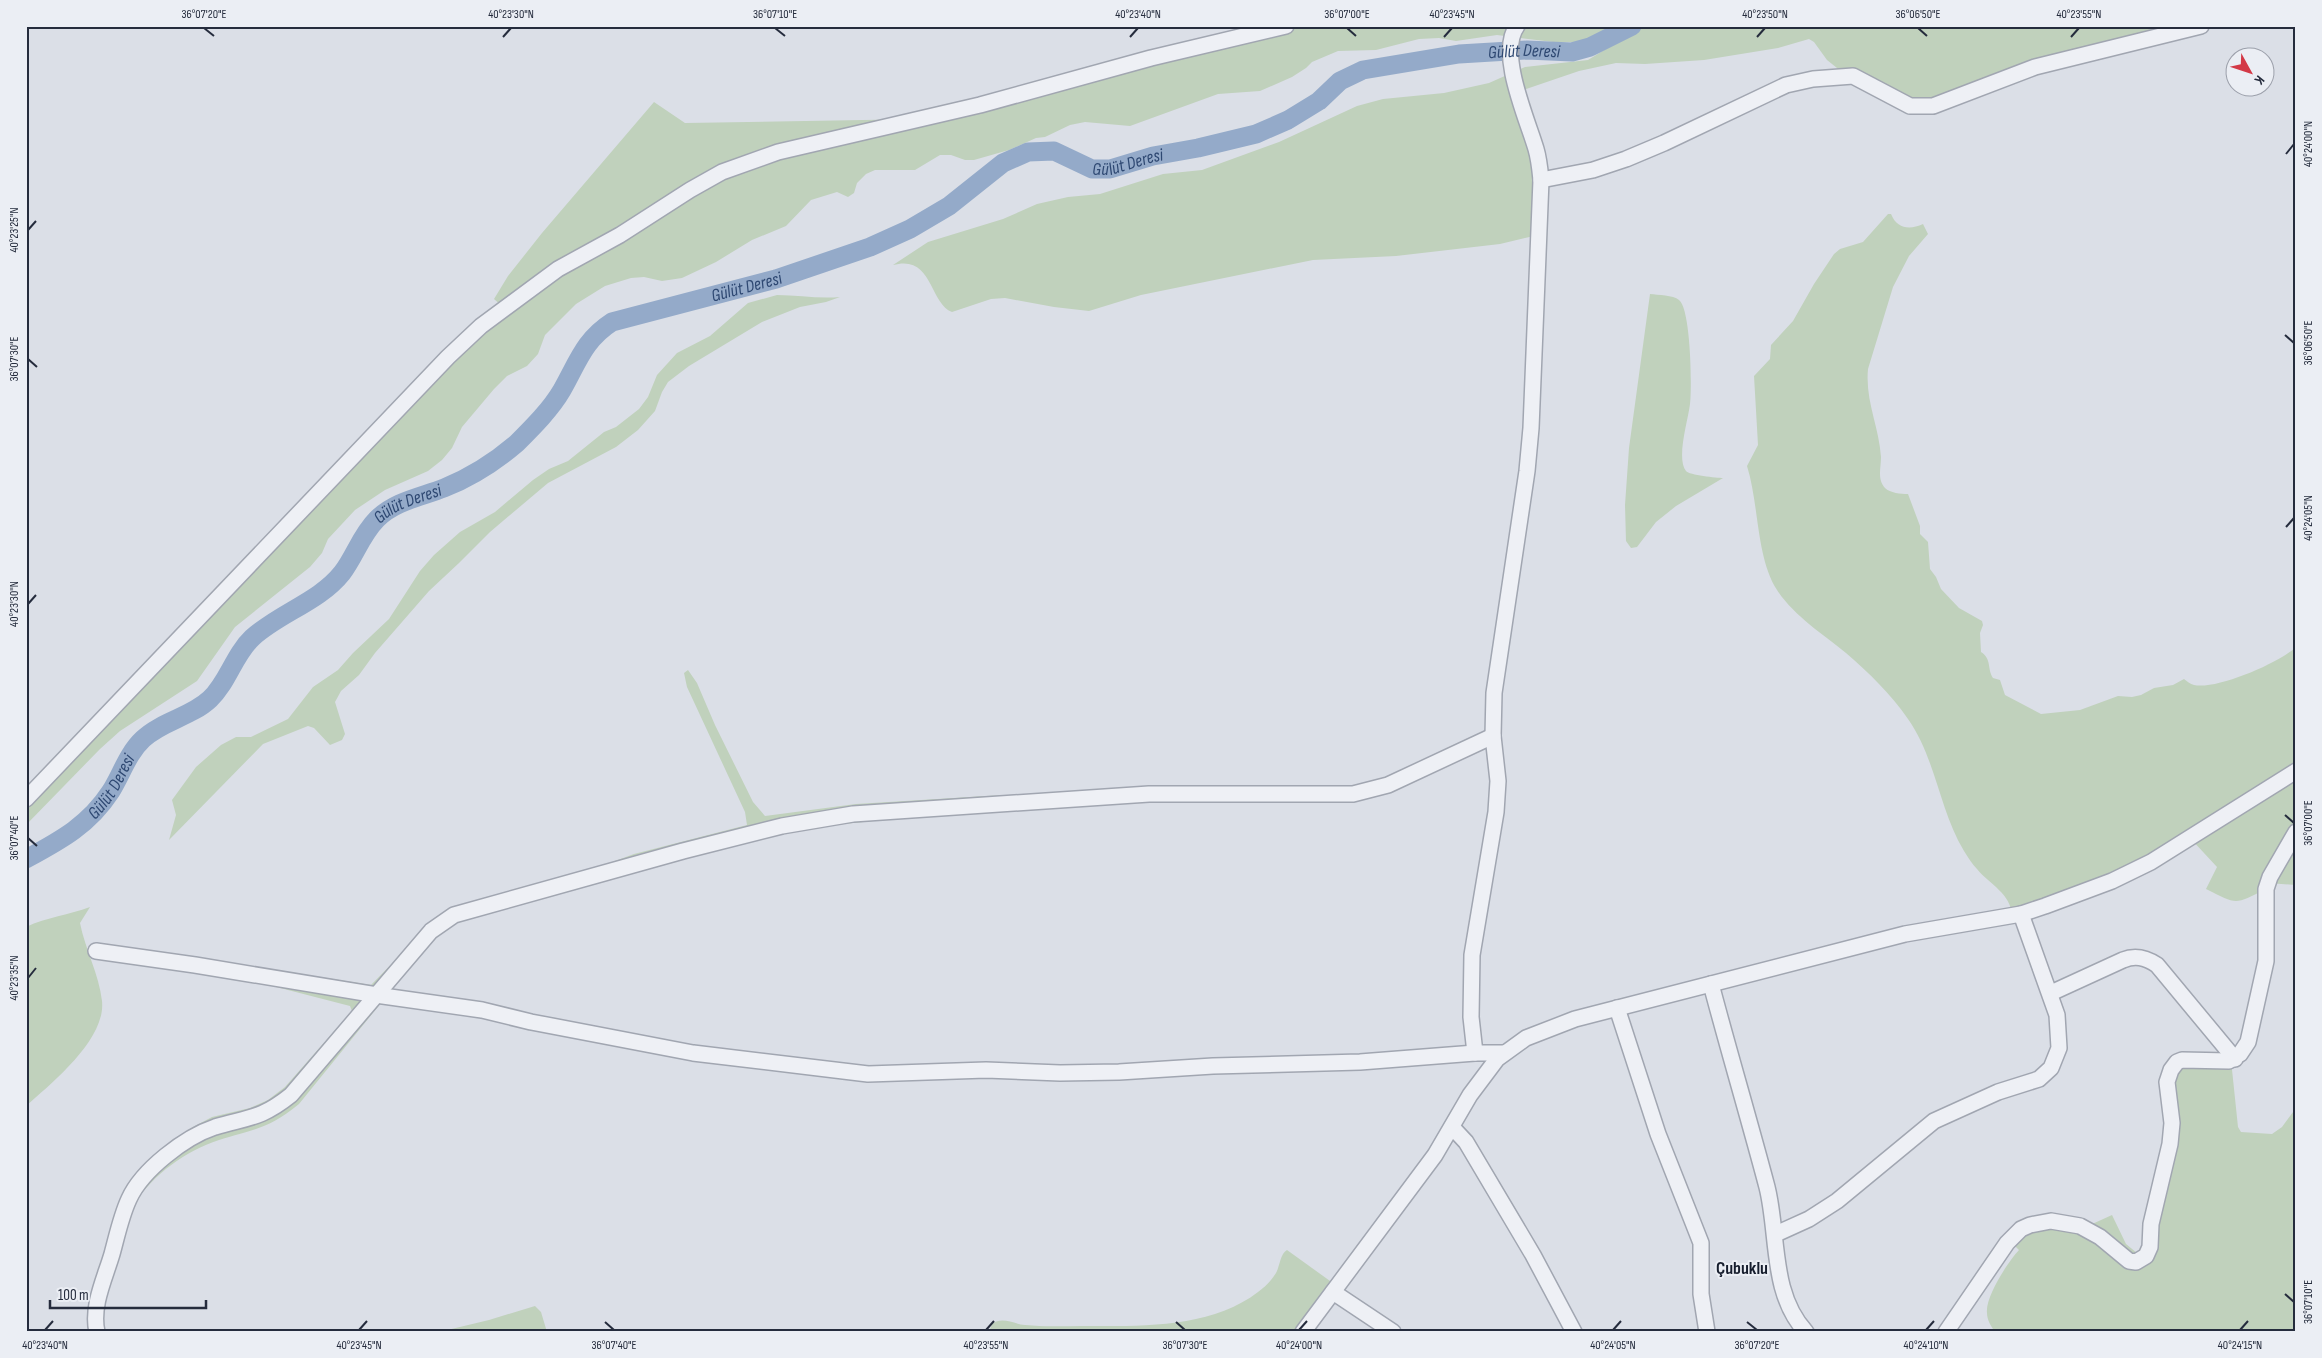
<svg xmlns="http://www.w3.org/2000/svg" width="2322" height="1358" font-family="'Sofia Sans Condensed',sans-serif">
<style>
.green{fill:#c0d1bc}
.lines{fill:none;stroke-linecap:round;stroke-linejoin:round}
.river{stroke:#94aac9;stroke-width:19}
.minor-casing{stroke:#a1a6b1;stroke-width:18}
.minor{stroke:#eef0f5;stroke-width:15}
.ticks{fill:none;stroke:#252c3d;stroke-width:2}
.labels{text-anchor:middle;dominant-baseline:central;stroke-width:4;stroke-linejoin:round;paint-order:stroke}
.water-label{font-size:18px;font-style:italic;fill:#2e4872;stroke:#ebeef4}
.neighbourhood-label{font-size:18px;font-weight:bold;fill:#171e2e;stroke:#ebeef4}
.neatline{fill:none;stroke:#252c3d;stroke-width:2}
.ticks-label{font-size:12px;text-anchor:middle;fill:#252c3d}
</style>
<rect width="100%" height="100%" fill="#dbdfe7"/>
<g class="green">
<path d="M1286,26H1614L1582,42H1553L1497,35L1456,41L1439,38L1419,39L1376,50L1338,51L1312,62L1306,68L1292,77L1260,91L1218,94L1130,126L1085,122L1070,125L1045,137L1036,138L1009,150L974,160H965L951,155H940L915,170H875L866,174L857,183L854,193L848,197L837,192L811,200L786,226L752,240L716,262L682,278L662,281L644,277L631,278L605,286L576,304L545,335L538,354L527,366L507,376L494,389L462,427L452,448L442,460L428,471L385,490L355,510L328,539L322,553L310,567L235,627L197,681L120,731L100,749L26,825V799L503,307L494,299L508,276L542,233L654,102L685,123L921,119Z"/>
<path d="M1627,26H2201L1920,107L1837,68L1827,60L1814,42L1809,39L1778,48L1704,60L1645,64L1616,63L1579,71L1517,92L1536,149L1538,235L1500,244L1396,256L1313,260L1141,295L1089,311L1054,307L1005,298L991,299L952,312C929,303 933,254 893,265L928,242L1003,219L1037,204L1068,197L1100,194L1163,174L1202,170L1279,142L1357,106L1383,99L1444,93L1489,83L1525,67L1588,60L1627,36Z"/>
<path d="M1888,214H1891C1897,229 1910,230 1923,224L1928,234L1909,256L1893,287L1868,369C1865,401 1879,426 1881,457C1881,468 1877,479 1885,488C1890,493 1901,494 1908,494L1920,526V534L1928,542L1930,569L1936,577L1941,589L1959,608L1982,621L1983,625L1980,633L1981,652C1992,659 1987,669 1993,678L2000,680L2005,695L2041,714L2080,710L2118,696L2132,697L2141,695L2154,688L2173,685L2184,679C2187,681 2190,684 2194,685C2216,690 2279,663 2296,647V885L2268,883L2266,889C2234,905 2238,905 2206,889L2217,867L2191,839L2151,862L2012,916C2011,893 1990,885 1977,869C1972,864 1968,857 1964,851C1939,809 1936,759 1908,719C1891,694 1869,673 1846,653C1823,634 1794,616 1777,590C1756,557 1759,504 1747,466L1758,445L1754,376L1770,359L1771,345L1793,321L1814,284L1834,254L1840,249L1863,242Z"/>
<path d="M1650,294C1658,295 1673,295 1679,300C1691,309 1692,388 1690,404C1688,421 1676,458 1686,471C1689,475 1717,478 1723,478L1676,506L1656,522L1637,547L1631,548L1626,541L1625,505L1629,448Z"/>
<path d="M777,295C798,295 819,299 840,297L826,302L800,307L762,322L689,366L668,382L662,392L655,411L638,430L616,447L548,483L490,532L459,563L429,591L375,653L359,675L341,691L335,702L345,734L342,740L330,745L314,728L308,726L263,744L169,840L176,815L172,800L196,767L221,745L236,737H251L288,719L313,687L338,670L353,653L389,619L420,571L434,555L460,532L495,512L533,480L549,469L568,461L604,432L616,427L639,409L648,397L657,375L677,353L710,336L748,303Z"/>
<path d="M688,670L697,683L715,725L753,802L765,816L856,804L986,796L1026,794L1052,799C987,817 919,816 853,823C764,832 676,854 588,871L634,854L747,825L745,812L687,687L684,673Z"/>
<path d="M90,907L80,923C85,949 99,974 102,1001C106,1039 53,1082 26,1106V927C47,917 69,915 90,907Z"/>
<path d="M416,939L420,953L407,971L299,1104C268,1129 255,1129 219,1140C185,1151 154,1174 134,1204L146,1165L172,1141L193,1127L212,1117L250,1108L268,1100L285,1087L352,1011L350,1006L241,978L210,963L244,965L371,985Z"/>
<path d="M2231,1060L2238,1127L2241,1132L2272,1134L2282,1127L2296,1108V1332H1995C1991,1326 1987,1320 1987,1313C1985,1297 2008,1262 2019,1250L2009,1240L2021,1229L2090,1225L2112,1215L2126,1244L2143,1258L2170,1144L2173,1066Z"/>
<path d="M1287,1250L1337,1286L1303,1332H989L992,1324C1002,1316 1014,1324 1025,1325C1044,1327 1063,1326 1082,1326C1139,1326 1210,1329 1258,1292C1265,1287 1271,1281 1276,1273C1280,1266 1280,1254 1287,1250Z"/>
<path d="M535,1306L541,1312L547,1332H439L489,1320Z"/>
</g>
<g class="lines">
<path class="river" id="s1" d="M26,859C61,840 89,825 111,791C122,773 128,753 143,739C162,721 191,717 210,699C228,682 234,655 252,638C279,613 319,602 342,573C355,556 361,535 377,519C395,501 421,497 444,488C469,478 496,461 517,443C533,427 551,409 562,390C578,362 584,340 612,322L776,279L870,247L910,229L949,206L1003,163L1028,152L1054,151L1092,169H1110L1153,156L1198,148L1256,134L1288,120L1319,101L1340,81L1363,70L1459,54L1527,50L1572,52L1590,47L1632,26"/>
<defs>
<g id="minor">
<path d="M1541,180L1593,170L1626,159L1664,143L1786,85L1813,79L1853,76L1910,106H1933L2035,67L2201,26"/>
<path d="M26,799L448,357L481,326L558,269L620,235L690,190L722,172L778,152L980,105L1151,58L1286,26"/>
<path d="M96,951L195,965L383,996L482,1010L531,1022L693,1053L868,1074L986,1070L1060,1073L1119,1072L1213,1066L1360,1062L1475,1053H1504"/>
<path d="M1711,984C1729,1052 1749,1119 1767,1187C1779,1235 1770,1293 1806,1332"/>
<path d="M2051,993L2123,960C2135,955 2145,957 2157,965L2235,1059"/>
<path d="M1617,1008L1658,1134L1701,1243V1294L1707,1332"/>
<path d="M1475,1053L1471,1017L1472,955L1496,812L1498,781L1493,736L1494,693L1527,471L1531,428L1541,180C1540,170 1539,159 1536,149C1528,121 1497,53 1517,26"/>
<path d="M1452,1127L1466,1142L1533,1255L1574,1332"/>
<path d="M1776,1234L1809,1219L1837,1201L1934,1121L1998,1092L2039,1079L2051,1068L2059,1048L2057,1015L2021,914"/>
<path d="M1333,1292L1393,1332"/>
<path d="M97,1332C91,1306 105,1278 112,1254C117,1236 121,1216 129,1199C142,1170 185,1137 215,1127C249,1117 261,1119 291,1095L431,931L454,915L683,851L782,826L853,814L1149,794H1353L1388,785L1493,736"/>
<path d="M1303,1332L1435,1155L1470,1095L1497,1059L1526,1038L1575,1019L1905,934L2021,914L2045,906L2112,881L2151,862L2296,771"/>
<path d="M1946,1332L2007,1243L2021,1229L2030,1225L2051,1221L2080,1226L2100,1237L2129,1261L2136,1262L2146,1256L2150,1247L2151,1224L2170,1144L2172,1123L2167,1082L2171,1070L2177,1062L2182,1060L2229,1061L2240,1054L2248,1042L2266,961V889L2270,877L2296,832"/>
</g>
</defs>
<use href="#minor" class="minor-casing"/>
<use href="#minor" class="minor"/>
</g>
<path class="ticks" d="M204,28L214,36M775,28L785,36M1347,28L1356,36M1918,28L1927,36M503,37L511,28M1130,37L1138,28M1444,37L1452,28M1757,37L1765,28M2071,37L2079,28M2286,154L2294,144M28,230L36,221M2285,335L2294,343M28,359L37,367M2286,527L2294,518M28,604L36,595M2285,815L2294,823M28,838L37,846M28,978L36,968M2285,1294L2294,1302M605,1322L614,1330M1176,1322L1185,1330M1747,1322L1757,1330M45,1330L53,1321M359,1330L367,1321M986,1330L994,1321M1299,1330L1307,1321M1613,1330L1621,1321M1926,1330L1934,1321M2240,1330L2248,1321"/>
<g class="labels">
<g class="water-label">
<text stroke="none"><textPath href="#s1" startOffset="1795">Gülüt Deresi</textPath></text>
<text stroke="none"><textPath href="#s1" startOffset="1375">Gülüt Deresi</textPath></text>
<text stroke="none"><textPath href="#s1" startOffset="955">Gülüt Deresi</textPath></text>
<text stroke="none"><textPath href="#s1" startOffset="535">Gülüt Deresi</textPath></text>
<text stroke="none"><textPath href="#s1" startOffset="114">Gülüt Deresi</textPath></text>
</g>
<g class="neighbourhood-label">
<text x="1742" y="1268">Çubuklu</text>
</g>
</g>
<rect width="2322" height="1358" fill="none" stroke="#ebeef4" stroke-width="55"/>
<g transform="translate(2250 72) rotate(130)"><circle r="24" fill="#ebeef4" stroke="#9ca0ab"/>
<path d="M0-4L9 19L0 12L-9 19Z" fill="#d33947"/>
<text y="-8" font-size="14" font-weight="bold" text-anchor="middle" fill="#252c3d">K</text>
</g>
<path d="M50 1300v8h156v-8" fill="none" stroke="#252c3d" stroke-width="2.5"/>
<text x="58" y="1300" font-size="15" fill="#252c3d" stroke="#ebeef4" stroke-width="4" paint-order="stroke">100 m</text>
<rect x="28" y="28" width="2266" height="1302" class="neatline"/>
<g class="ticks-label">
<text x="204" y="18">36°07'20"E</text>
<text x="511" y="18">40°23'30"N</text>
<text x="775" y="18">36°07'10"E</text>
<text x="1138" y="18">40°23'40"N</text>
<text x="1347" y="18">36°07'00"E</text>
<text x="1452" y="18">40°23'45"N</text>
<text x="1765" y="18">40°23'50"N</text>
<text x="1918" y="18">36°06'50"E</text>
<text x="2079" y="18">40°23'55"N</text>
<text transform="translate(2308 144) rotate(-90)" y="4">40°24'00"N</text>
<text transform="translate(14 230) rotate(-90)" y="4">40°23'25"N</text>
<text transform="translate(2308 343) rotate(-90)" y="4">36°06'50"E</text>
<text transform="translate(14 359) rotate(-90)" y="4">36°07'30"E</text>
<text transform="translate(2308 518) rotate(-90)" y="4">40°24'05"N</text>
<text transform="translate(14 604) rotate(-90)" y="4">40°23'30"N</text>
<text transform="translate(2308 823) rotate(-90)" y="4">36°07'00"E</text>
<text transform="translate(14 838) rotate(-90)" y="4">36°07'40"E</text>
<text transform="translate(14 978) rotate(-90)" y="4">40°23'35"N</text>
<text transform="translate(2308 1302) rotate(-90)" y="4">36°07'10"E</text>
<text x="45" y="1349">40°23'40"N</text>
<text x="359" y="1349">40°23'45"N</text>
<text x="614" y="1349">36°07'40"E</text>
<text x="986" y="1349">40°23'55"N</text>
<text x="1185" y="1349">36°07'30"E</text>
<text x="1299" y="1349">40°24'00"N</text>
<text x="1613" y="1349">40°24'05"N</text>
<text x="1757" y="1349">36°07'20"E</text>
<text x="1926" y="1349">40°24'10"N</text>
<text x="2240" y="1349">40°24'15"N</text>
</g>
</svg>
